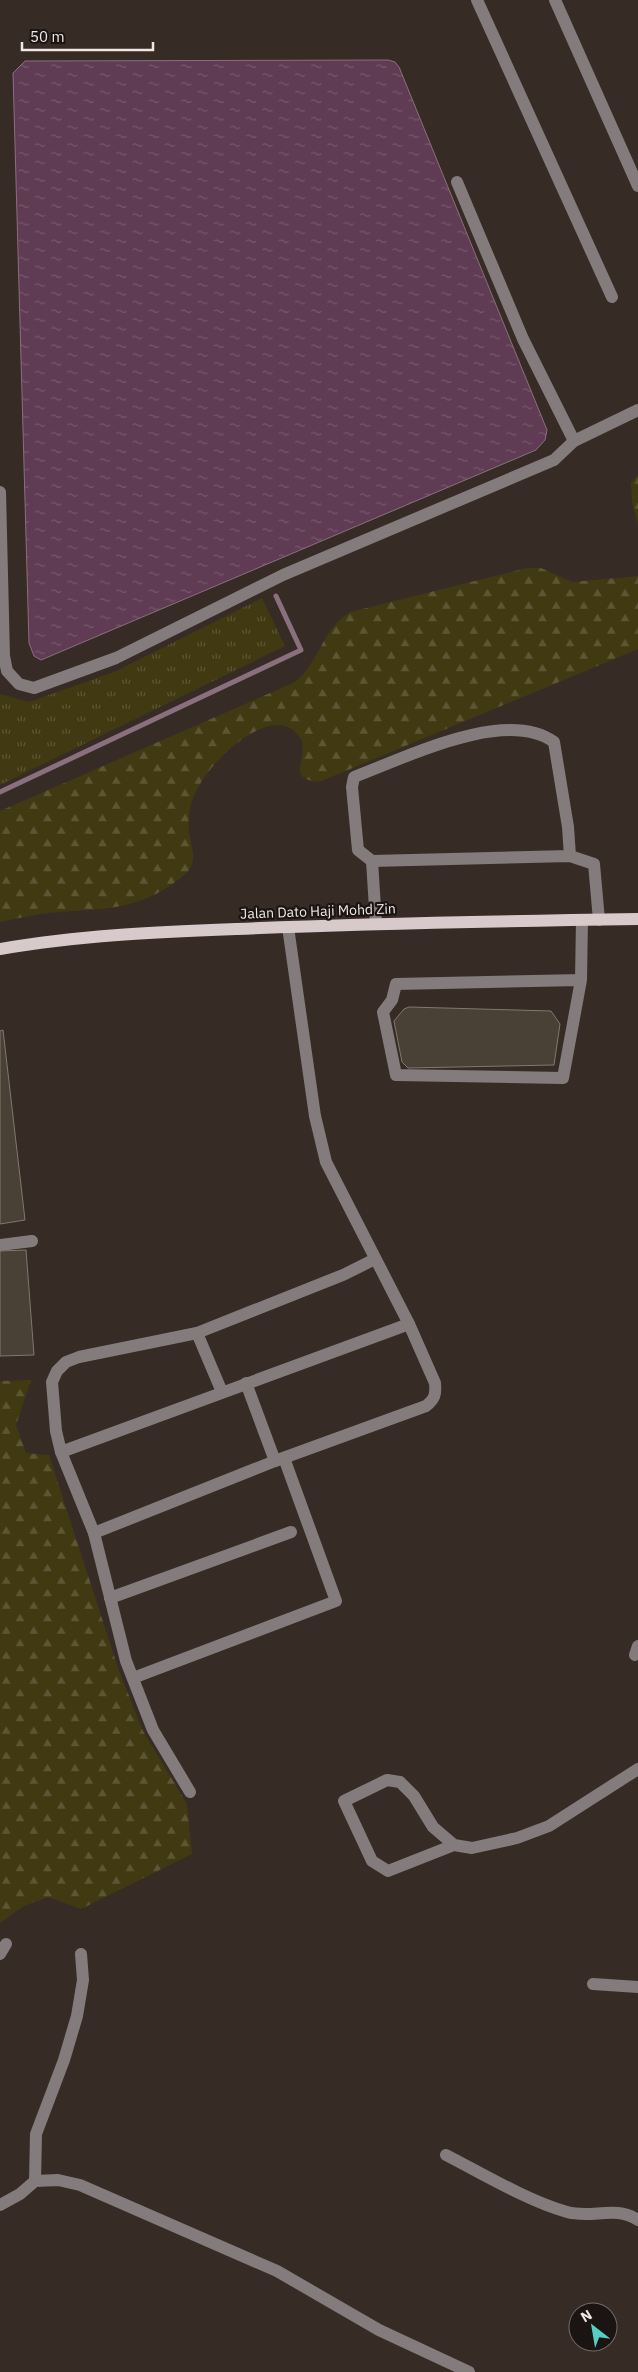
<svg xmlns="http://www.w3.org/2000/svg" width="638" height="2372" font-family="'IBM Plex Sans',sans-serif">
<style>
.grass{fill:url(#grass-tufts)}
.forest{fill:url(#forest-firs)}
.water{fill:url(#water-ripples);stroke:#8a6f7e}
.lines{fill:none;stroke-linecap:round;stroke-linejoin:round}
.stream{stroke:#8a6f7e;stroke-width:5}
.building{fill:#494036;stroke:#82786d}
.minor{stroke:#837b7c;stroke-width:12}
.major{stroke:#d8c9ca;stroke-width:12}
.labels{text-anchor:middle;dominant-baseline:central;stroke-width:4.5;stroke-linejoin:round;paint-order:stroke}
.street-label{font-size:14px;fill:#f0e7e4;stroke:#1a1513}
</style>
<defs>
<pattern id="grass-tufts" width="24" height="20" patternUnits="userSpaceOnUse" patternTransform="scale(1.25)"><rect width="24" height="20" fill="#403911"/><path d="M3 7l-1-3M5 7V3M7 7l1-3M15 17l-1-3M17 17v-4M19 17l1-3" fill="none" stroke="#5c5634"/></pattern>
<pattern id="forest-firs" width="22" height="20" patternUnits="userSpaceOnUse" patternTransform="scale(1.25)"><rect width="22" height="20" fill="#403911"/><path d="M5 1l3.5 6h-7zM16 11l3.5 6h-7z" fill="#5c5634"/></pattern>
<pattern id="water-ripples" width="26" height="14" patternUnits="userSpaceOnUse" patternTransform="scale(1.25)"><rect width="26" height="14" fill="#5f3c53"/><path d="M2 4q2-2 4 0t4 0M15 11q2-2 4 0t4 0" fill="none" stroke="#76586c"/></pattern>
</defs>
<rect width="100%" height="100%" fill="#372b26"/>
<path class="grass" d="M262,598L285,646L0,785V694L29,702L114,672Z"/>
<g class="forest">
<path d="M638,475V526L632,502L631,483Z"/>
<path d="M527,568H541L572,582L638,576V649L319,782C287,779 306,761 302,742C301,739 298,735 296,733C293,729 285,725 280,725C245,724 196,776 190,808C189,814 188,824 189,830C190,847 201,861 183,876C135,915 98,907 41,914C27,916 14,919 0,922V811L293,683C319,665 322,628 350,612Z"/>
<path d="M31,1380L16,1425L26,1453L49,1455L118,1668L143,1731L187,1804L192,1854L81,1909L48,1897L24,1906L0,1923V1381Z"/>
</g>
<path class="water" d="M388,60L395,62L399,67L547,430L545,440L536,450L41,660L34,656L29,643L13,73L25,61Z"/>
<g class="lines">
<path class="stream" d="M0,792L301,650L276,596"/>
</g>
<g class="building">
<path d="M409,1007L551,1011L560,1024L554,1065L408,1068L402,1062L394,1021L404,1009Z"/>
<path d="M3,1030L25,1220L0,1224V1031Z"/>
<path d="M26,1250L34,1355L0,1356V1251Z"/>
</g>
<g class="lines">
<g class="minor">
<path d="M477,0L612,297"/>
<path d="M555,0L638,186"/>
<path d="M457,182L523,339L574,441"/>
<path d="M0,492L4,656L7,671L19,684L34,688L116,658L283,575L554,460L574,441L638,410"/>
<path d="M570,856L568,827L554,742C505,707 405,758 354,777L352,787L358,850L372,861L570,856L594,864L599,920"/>
<path d="M372,861L376,924"/>
<path d="M581,980L396,984L392,1000L383,1012L396,1075L563,1078L581,980L582,920"/>
<path d="M0,1245L32,1241"/>
<path d="M197,1333L222,1392"/>
<path d="M246,1383L275,1461"/>
<path d="M61,1452L409,1324"/>
<path d="M94,1533L275,1461L426,1406C435,1399 436,1394 435,1383L409,1324L326,1162L315,1116L288,927"/>
<path d="M110,1598L291,1532"/>
<path d="M635,1655L638,1646"/>
<path d="M133,1678L336,1601L284,1458"/>
<path d="M190,1792L153,1730L126,1661L94,1533L61,1452L56,1431L52,1382L57,1371L66,1362L79,1357L197,1333L343,1275L375,1259"/>
<path d="M454,1845L388,1871L372,1861L344,1801L387,1780L400,1782L414,1796L433,1827L454,1845L472,1848L517,1838L549,1826L638,1769"/>
<path d="M0,1954L6,1944"/>
<path d="M593,1984L638,1987"/>
<path d="M446,2155C483,2174 528,2201 567,2212C592,2219 615,2205 638,2220"/>
<path d="M35,2181L36,2134L64,2060L77,2016L83,1980L81,1954"/>
<path d="M0,2205L20,2194L35,2181L58,2180L80,2185L277,2271L379,2330L469,2372"/>
</g>
<path class="major" d="M0,949C78,935 158,932 237,929C371,923 504,921 638,919"/>
</g>
<g class="labels">
<g class="street-label">
<text transform="translate(318 911) rotate(-2)">Jalan Dato Haji Mohd Zin</text>
</g>
</g>
<g transform="translate(593 2327) rotate(329)"><circle r="24" fill="#1a1513" stroke="#706967"/>
<path d="M0-4L9 19L0 12L-9 19Z" fill="#56cec3"/>
<text y="-8" font-size="14" font-weight="bold" text-anchor="middle" fill="#f0e7e4">N</text>
</g>
<path d="M22 42v8h131v-8" fill="none" stroke="#f0e7e4" stroke-width="2.5"/>
<text x="30" y="42" font-size="15" fill="#f0e7e4" stroke="#1a1513" stroke-width="4" paint-order="stroke">50 m</text>
</svg>
